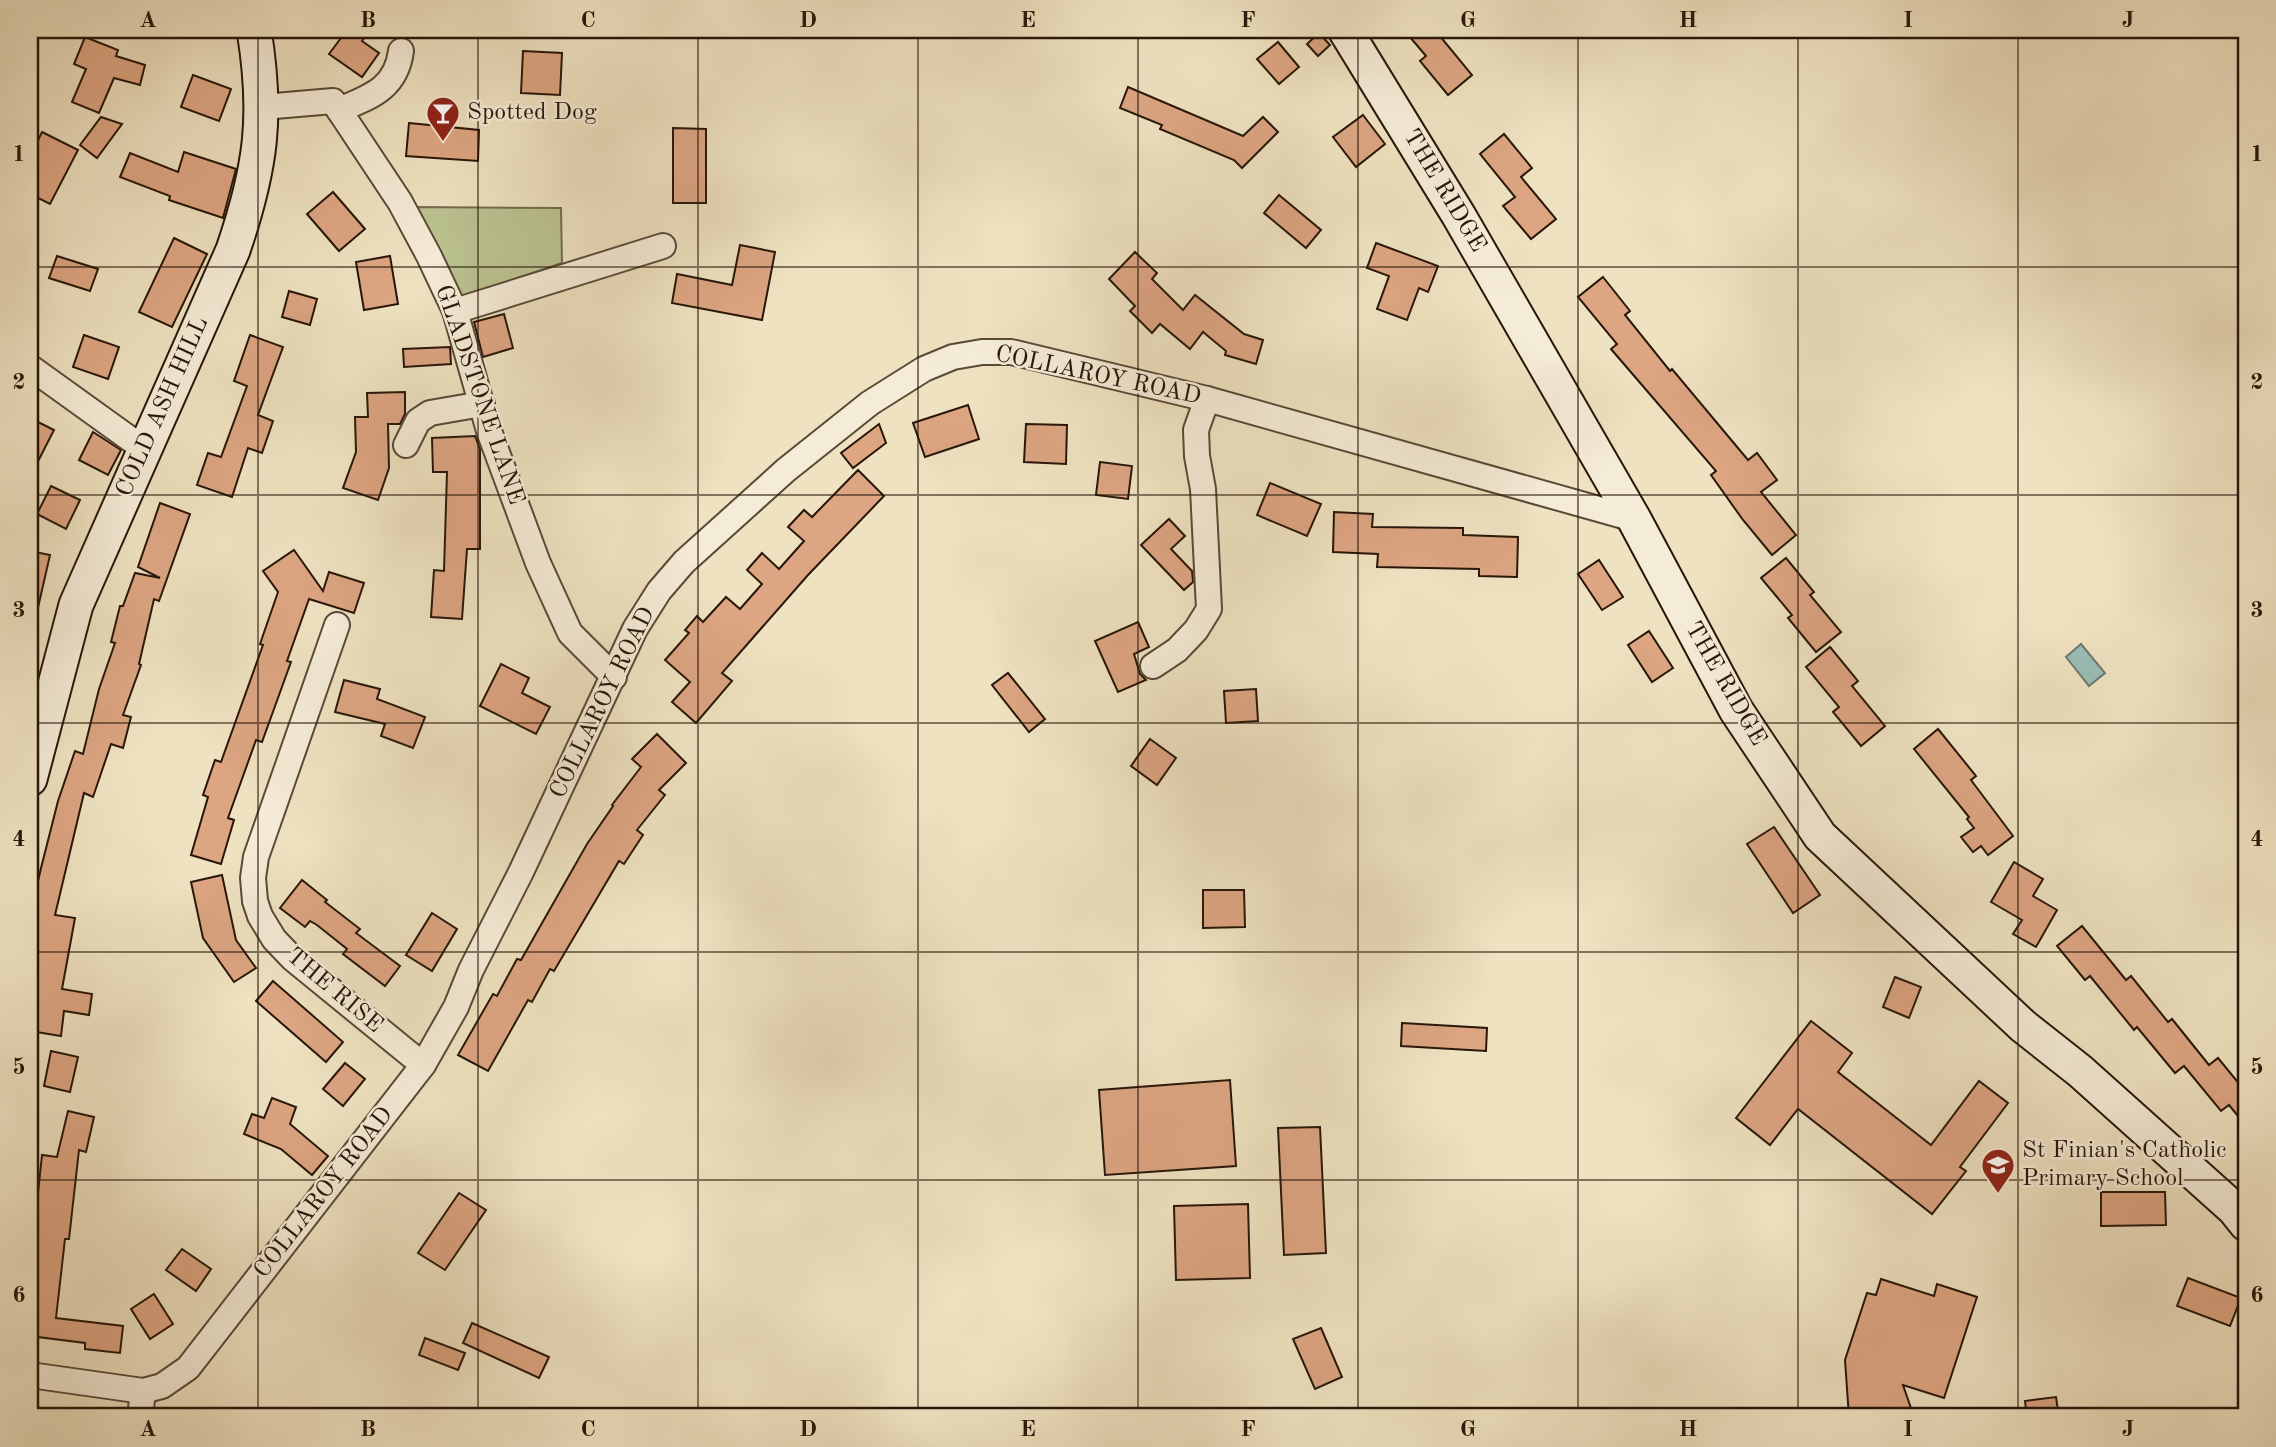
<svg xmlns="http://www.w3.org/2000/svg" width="2276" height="1447" font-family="'Old Standard TT',serif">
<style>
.green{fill:#bbc391;stroke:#716c4d;stroke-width:2}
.water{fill:#9abdb7;stroke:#6c7a71;stroke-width:2}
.building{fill:#dda582;stroke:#271609;stroke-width:2}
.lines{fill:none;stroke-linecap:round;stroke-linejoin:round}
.street-casing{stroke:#594937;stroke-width:28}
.secondary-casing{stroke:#271609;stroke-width:37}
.street{stroke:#f5ecd7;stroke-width:24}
.secondary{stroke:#f5ecd7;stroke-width:33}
.grid{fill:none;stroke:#271609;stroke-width:2;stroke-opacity:0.55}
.labels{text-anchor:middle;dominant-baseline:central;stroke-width:5;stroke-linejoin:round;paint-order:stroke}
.poi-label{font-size:24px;fill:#271609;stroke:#f5ecd7;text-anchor:start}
.street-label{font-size:24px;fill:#271609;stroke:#f5ecd7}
.neatline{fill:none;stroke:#271609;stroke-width:2.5}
.grid-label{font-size:23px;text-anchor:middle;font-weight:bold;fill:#271609}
</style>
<rect width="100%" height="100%" fill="#efe2c1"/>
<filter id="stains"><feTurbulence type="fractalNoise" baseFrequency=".00286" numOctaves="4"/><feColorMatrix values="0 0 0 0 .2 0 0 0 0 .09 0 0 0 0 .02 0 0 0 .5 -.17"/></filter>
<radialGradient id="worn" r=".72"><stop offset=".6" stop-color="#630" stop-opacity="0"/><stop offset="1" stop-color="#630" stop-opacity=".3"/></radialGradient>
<path class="green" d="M414,207L561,208L562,263L456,299Z"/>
<path class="water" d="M2081,644L2105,673L2089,686L2066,657Z"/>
<g class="building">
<path d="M347,30H370L362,41L379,53L362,77L329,54Z"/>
<path d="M1404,30H1435L1472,75L1448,95L1420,61L1426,56Z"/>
<path d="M1319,33L1330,45L1318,56L1307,44Z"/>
<path d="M85,37L118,50L116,56L145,65L140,85L114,78L99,113L72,102L86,69L74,64Z"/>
<path d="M1278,42L1299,67L1279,84L1257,59Z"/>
<path d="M523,51L562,53L560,95L521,93Z"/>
<path d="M193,75L231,89L219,121L181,107Z"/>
<path d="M1128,87L1243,136L1263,117L1278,132L1242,168L1234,160L1160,129L1162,125L1120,108Z"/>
<path d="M1363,115L1385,144L1356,167L1333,137Z"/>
<path d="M101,117L122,124L97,158L80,145Z"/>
<path d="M409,123L479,130L478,161L406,156Z"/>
<path d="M673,128L706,129V203H673Z"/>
<path d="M42,132L78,150L50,204L30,194V182L38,167L30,162V157Z"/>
<path d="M1504,134L1532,168L1521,177L1556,219L1531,239L1503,206L1515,197L1480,154Z"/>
<path d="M184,152L236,169L223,218L169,200L170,196L120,177L130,153L178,172Z"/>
<path d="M333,192L365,229L339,251L307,214Z"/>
<path d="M1279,195L1321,230L1306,248L1264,213Z"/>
<path d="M174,238L207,254L172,327L139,312Z"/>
<path d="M1376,243L1438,266L1428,292L1419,288L1407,320L1377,309L1389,276L1367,268Z"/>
<path d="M740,245L775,252L762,320L672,303L677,274L732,285Z"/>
<path d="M1135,252L1157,273L1152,279L1183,310L1195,295L1244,334L1263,340L1256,364L1225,355L1226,351L1203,332L1190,349L1160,324L1152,333L1130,311L1135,306L1109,279Z"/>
<path d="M57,256L98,269L90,291L49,278Z"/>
<path d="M390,256L398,304L364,310L356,262Z"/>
<path d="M1603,277L1630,311L1625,315L1670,371L1672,369L1748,460L1757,453L1777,480L1761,492L1796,535L1772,555L1743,520L1711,475L1716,471L1611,349L1617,344L1578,297Z"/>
<path d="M289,291L317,299L310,325L282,317Z"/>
<path d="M504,314L513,348L483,357L474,322Z"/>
<path d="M84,335L119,347L108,379L73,367Z"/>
<path d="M250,335L283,347L258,415L273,421L262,453L248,448L232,497L197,485L208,453L221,457L247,386L234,381Z"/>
<path d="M450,347L451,364L404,367L403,349Z"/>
<path d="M405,392V414L400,424H388L389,468L378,500L343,488L356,452L355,417H368L367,393Z"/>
<path d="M968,405L979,439L925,457L913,423Z"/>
<path d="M30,418L54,430L30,477Z"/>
<path d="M879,424L886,443L853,468L841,453Z"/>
<path d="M1026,424L1067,425L1066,464L1024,462Z"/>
<path d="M93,432L121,450L108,475L79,460Z"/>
<path d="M475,436L480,449V549H467L462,619L431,617L434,570L444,571L447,472H433L432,438Z"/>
<path d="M1100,462L1132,466L1128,499L1096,495Z"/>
<path d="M858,470L884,496L808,575L722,673L732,681L696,723L672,702L690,682L665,660L689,633L685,630L697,616L703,622L726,597L740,609L762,584L747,570L762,553L779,569L804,541L788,527L804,510L812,517Z"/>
<path d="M1270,483L1321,504L1307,536L1257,515Z"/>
<path d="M51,486L80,500L66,529L37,514Z"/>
<path d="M160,503L190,514L159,601L154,599L139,664L141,665L123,715L131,717L123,748L111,744L93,797L84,793L55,915L75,918L62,989L92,994L89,1015L64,1011L61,1036L30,1031V916L41,868L58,801L75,751L83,754L99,689L115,643L111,642L120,606H123L135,573L160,578L138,567Z"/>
<path d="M1334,512L1373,514L1372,527L1463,528V535L1518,537L1517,577L1479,576V569L1377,567L1378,554L1333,552Z"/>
<path d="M1169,519L1185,536L1171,549L1192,571L1193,582L1184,590L1141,545Z"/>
<path d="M294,550L323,591L329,572L364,583L354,613L309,599L287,661L291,662L262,742L256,740L228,818L234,820L221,864L191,855L208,797L203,795L215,760L221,762L263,645L260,644L278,592L263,571Z"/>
<path d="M30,551L50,555L37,612H30Z"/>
<path d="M1786,558L1814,592L1810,595L1841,632L1816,652L1788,618L1792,615L1761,578Z"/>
<path d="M1599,560L1623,597L1602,610L1578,574Z"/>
<path d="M1138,622L1149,647L1134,654L1140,674L1146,680L1118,692L1095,641Z"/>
<path d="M1649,631L1673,668L1652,682L1628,645Z"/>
<path d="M1830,647L1858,681L1852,686L1885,726L1861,746L1833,712L1839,707L1806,667Z"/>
<path d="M501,664L529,678L522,693L550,707L536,734L480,706Z"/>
<path d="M1008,673L1045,719L1029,732L992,685Z"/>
<path d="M344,680L380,689L377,699L425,717L413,748L381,736L385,724L335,712Z"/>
<path d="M1256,689L1258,721L1226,723L1224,691Z"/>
<path d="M1938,729L1976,776L1971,780L2013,836L1988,855L1981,846L1973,852L1961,837L1974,828L1967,819L1969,817L1914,749Z"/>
<path d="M657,734L686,763L659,790L665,795L637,830L643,835L624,864L619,861L554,971L550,969L532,1002L528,1000L488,1071L458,1055L493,994L497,996L517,959L521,960L587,844L613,806L612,805L641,767L632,759Z"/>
<path d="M1150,739L1176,758L1157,785L1131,766Z"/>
<path d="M1774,827L1820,895L1793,913L1747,844Z"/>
<path d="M2014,862L2043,879L2033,896L2057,910L2036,947L2013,934L2022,920L1991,902Z"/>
<path d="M222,875L236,940L256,968L234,982L203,938L191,882Z"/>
<path d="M302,880L327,900L325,902L360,929L356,933L400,966L385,986L343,954L347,949L317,925L310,921L305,927L280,908Z"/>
<path d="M1203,890H1244L1245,927L1203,928Z"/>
<path d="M432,913L457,929L432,971L406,955Z"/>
<path d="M2082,926L2126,980L2131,976L2168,1022L2172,1019L2209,1065L2218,1058L2246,1092V1126L2229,1105L2221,1111L2184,1066L2175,1073L2137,1027L2134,1030L2090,976L2085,980L2057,946Z"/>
<path d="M1895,977L1921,987L1909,1018L1883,1007Z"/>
<path d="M273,981L343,1042L326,1062L256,1001Z"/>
<path d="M1811,1021L1852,1053L1838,1072L1931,1145L1979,1081L2008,1103L1960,1167L1966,1171L1932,1214L1798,1109L1770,1145L1736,1118Z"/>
<path d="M1402,1023L1487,1028L1486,1051L1401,1046Z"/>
<path d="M51,1051L78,1057L70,1092L44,1086Z"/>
<path d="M345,1063L365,1079L343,1106L323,1089Z"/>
<path d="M1230,1080L1236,1166L1105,1175L1099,1090Z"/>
<path d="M272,1098L296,1107L290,1124L328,1156L312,1175L281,1149L244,1134L252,1114L264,1118Z"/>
<path d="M68,1111L94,1117L86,1152L79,1150L69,1239H65L56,1318L123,1326L120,1353L85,1349V1343L30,1336V1268L42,1155L57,1157Z"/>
<path d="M1320,1127L1326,1253L1284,1255L1278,1128Z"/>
<path d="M2101,1192H2165L2166,1225L2101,1226Z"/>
<path d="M459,1193L486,1210L445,1270L418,1253Z"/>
<path d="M1248,1204L1250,1278L1176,1280L1174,1206Z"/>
<path d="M182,1249L211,1269L196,1291L166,1270Z"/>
<path d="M2188,1278L2241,1298L2230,1326L2177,1306Z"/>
<path d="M1881,1279L1934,1296L1937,1284L1977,1297L1944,1398L1903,1385L1914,1417H1849L1845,1360L1867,1293L1876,1295Z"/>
<path d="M154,1294L173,1324L150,1339L131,1309Z"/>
<path d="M472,1323L549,1357L539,1378L463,1343Z"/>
<path d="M1321,1328L1342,1377L1315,1389L1293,1339Z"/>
<path d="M425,1338L465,1353L458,1370L419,1355Z"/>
<path d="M2056,1397L2059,1417H2027L2025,1401Z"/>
</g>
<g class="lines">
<defs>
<g id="street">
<path d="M263,107L333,101L400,202L429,256L455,311L489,431L538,563L570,633L614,677"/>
<path d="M339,110C370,97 396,89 401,51"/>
<path d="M455,311L663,246"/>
<path d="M30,367L144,449"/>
<path d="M406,445L418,421L430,413L482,404"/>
<path d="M337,625L256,857L253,878L255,901L260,916L274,939L293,959L423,1065"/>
<path d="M1153,666L1177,650L1196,630L1209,609L1203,489L1197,456L1196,430L1207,399"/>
<path d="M30,1375L143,1391L162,1386L188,1368L423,1065L456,1007L471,970L521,872L635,629L659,591L684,562L786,470L870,403L924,369L953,357L982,352H1011L1207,399L1634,519"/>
<path d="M140,1417L143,1391"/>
</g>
<g id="secondary">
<path d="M1345,30L1459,216L1634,519L1736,710L1820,836L2023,1026L2080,1071L2234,1209L2246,1224"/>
<path d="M30,779L76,605L233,250C261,168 268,116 254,30"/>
</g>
</defs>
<use href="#street" class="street-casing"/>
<use href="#secondary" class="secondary-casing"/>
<use href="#street" class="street"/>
<use href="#secondary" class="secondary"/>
</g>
<path class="grid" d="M258,30V1417M478,30V1417M698,30V1417M918,30V1417M1138,30V1417M1358,30V1417M1578,30V1417M1798,30V1417M2018,30V1417M30,267H2246M30,495H2246M30,723H2246M30,952H2246M30,1180H2246"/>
<defs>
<symbol id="bar-pin" viewBox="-11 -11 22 30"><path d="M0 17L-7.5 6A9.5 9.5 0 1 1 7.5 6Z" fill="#8f2418" stroke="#f5ecd7"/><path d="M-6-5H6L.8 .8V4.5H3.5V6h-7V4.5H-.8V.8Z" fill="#fff"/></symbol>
<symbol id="school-pin" viewBox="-11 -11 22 30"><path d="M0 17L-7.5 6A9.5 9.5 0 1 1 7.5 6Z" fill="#8f2418" stroke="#f5ecd7"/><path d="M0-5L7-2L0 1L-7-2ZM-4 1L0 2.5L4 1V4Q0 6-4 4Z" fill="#fff"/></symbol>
</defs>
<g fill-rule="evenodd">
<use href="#bar-pin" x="424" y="94" width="38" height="52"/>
<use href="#school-pin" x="1979" y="1146" width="38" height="52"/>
</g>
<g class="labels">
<g class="poi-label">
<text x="467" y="113">Spotted Dog</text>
<text x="2022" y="1151">St Finian's Catholic<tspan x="2022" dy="28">Primary School</tspan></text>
</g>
<g class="street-label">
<text transform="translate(1444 191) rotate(59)">THE RIDGE</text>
<text transform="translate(1098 376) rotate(12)">COLLAROY ROAD</text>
<text transform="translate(479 395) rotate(71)">GLADSTONE LANE</text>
<text transform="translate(163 407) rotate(-66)">COLD ASH HILL</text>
<text transform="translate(1725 684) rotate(60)">THE RIDGE</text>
<text transform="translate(603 703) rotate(-64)">COLLAROY ROAD</text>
<text transform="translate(334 991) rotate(40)">THE RISE</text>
<text transform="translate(324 1193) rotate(-52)">COLLAROY ROAD</text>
</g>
</g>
<rect width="2276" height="1447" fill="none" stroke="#efe2c1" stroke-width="77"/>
<rect x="38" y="38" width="2200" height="1370" class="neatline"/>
<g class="grid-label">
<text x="148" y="27">A</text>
<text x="368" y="27">B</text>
<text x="588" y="27">C</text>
<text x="808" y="27">D</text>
<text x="1028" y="27">E</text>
<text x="1248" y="27">F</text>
<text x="1468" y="27">G</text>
<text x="1688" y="27">H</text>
<text x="1908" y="27">I</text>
<text x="2128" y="27">J</text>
<text x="19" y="161">1</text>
<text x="2257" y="161">1</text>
<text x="19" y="389">2</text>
<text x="2257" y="389">2</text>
<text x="19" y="617">3</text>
<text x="2257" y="617">3</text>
<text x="19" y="846">4</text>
<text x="2257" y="846">4</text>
<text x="19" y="1074">5</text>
<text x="2257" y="1074">5</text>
<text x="19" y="1302">6</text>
<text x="2257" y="1302">6</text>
<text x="148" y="1436">A</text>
<text x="368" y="1436">B</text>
<text x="588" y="1436">C</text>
<text x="808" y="1436">D</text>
<text x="1028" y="1436">E</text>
<text x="1248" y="1436">F</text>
<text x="1468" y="1436">G</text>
<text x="1688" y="1436">H</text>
<text x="1908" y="1436">I</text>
<text x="2128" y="1436">J</text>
</g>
<rect width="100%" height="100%" filter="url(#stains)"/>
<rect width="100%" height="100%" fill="url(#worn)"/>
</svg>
